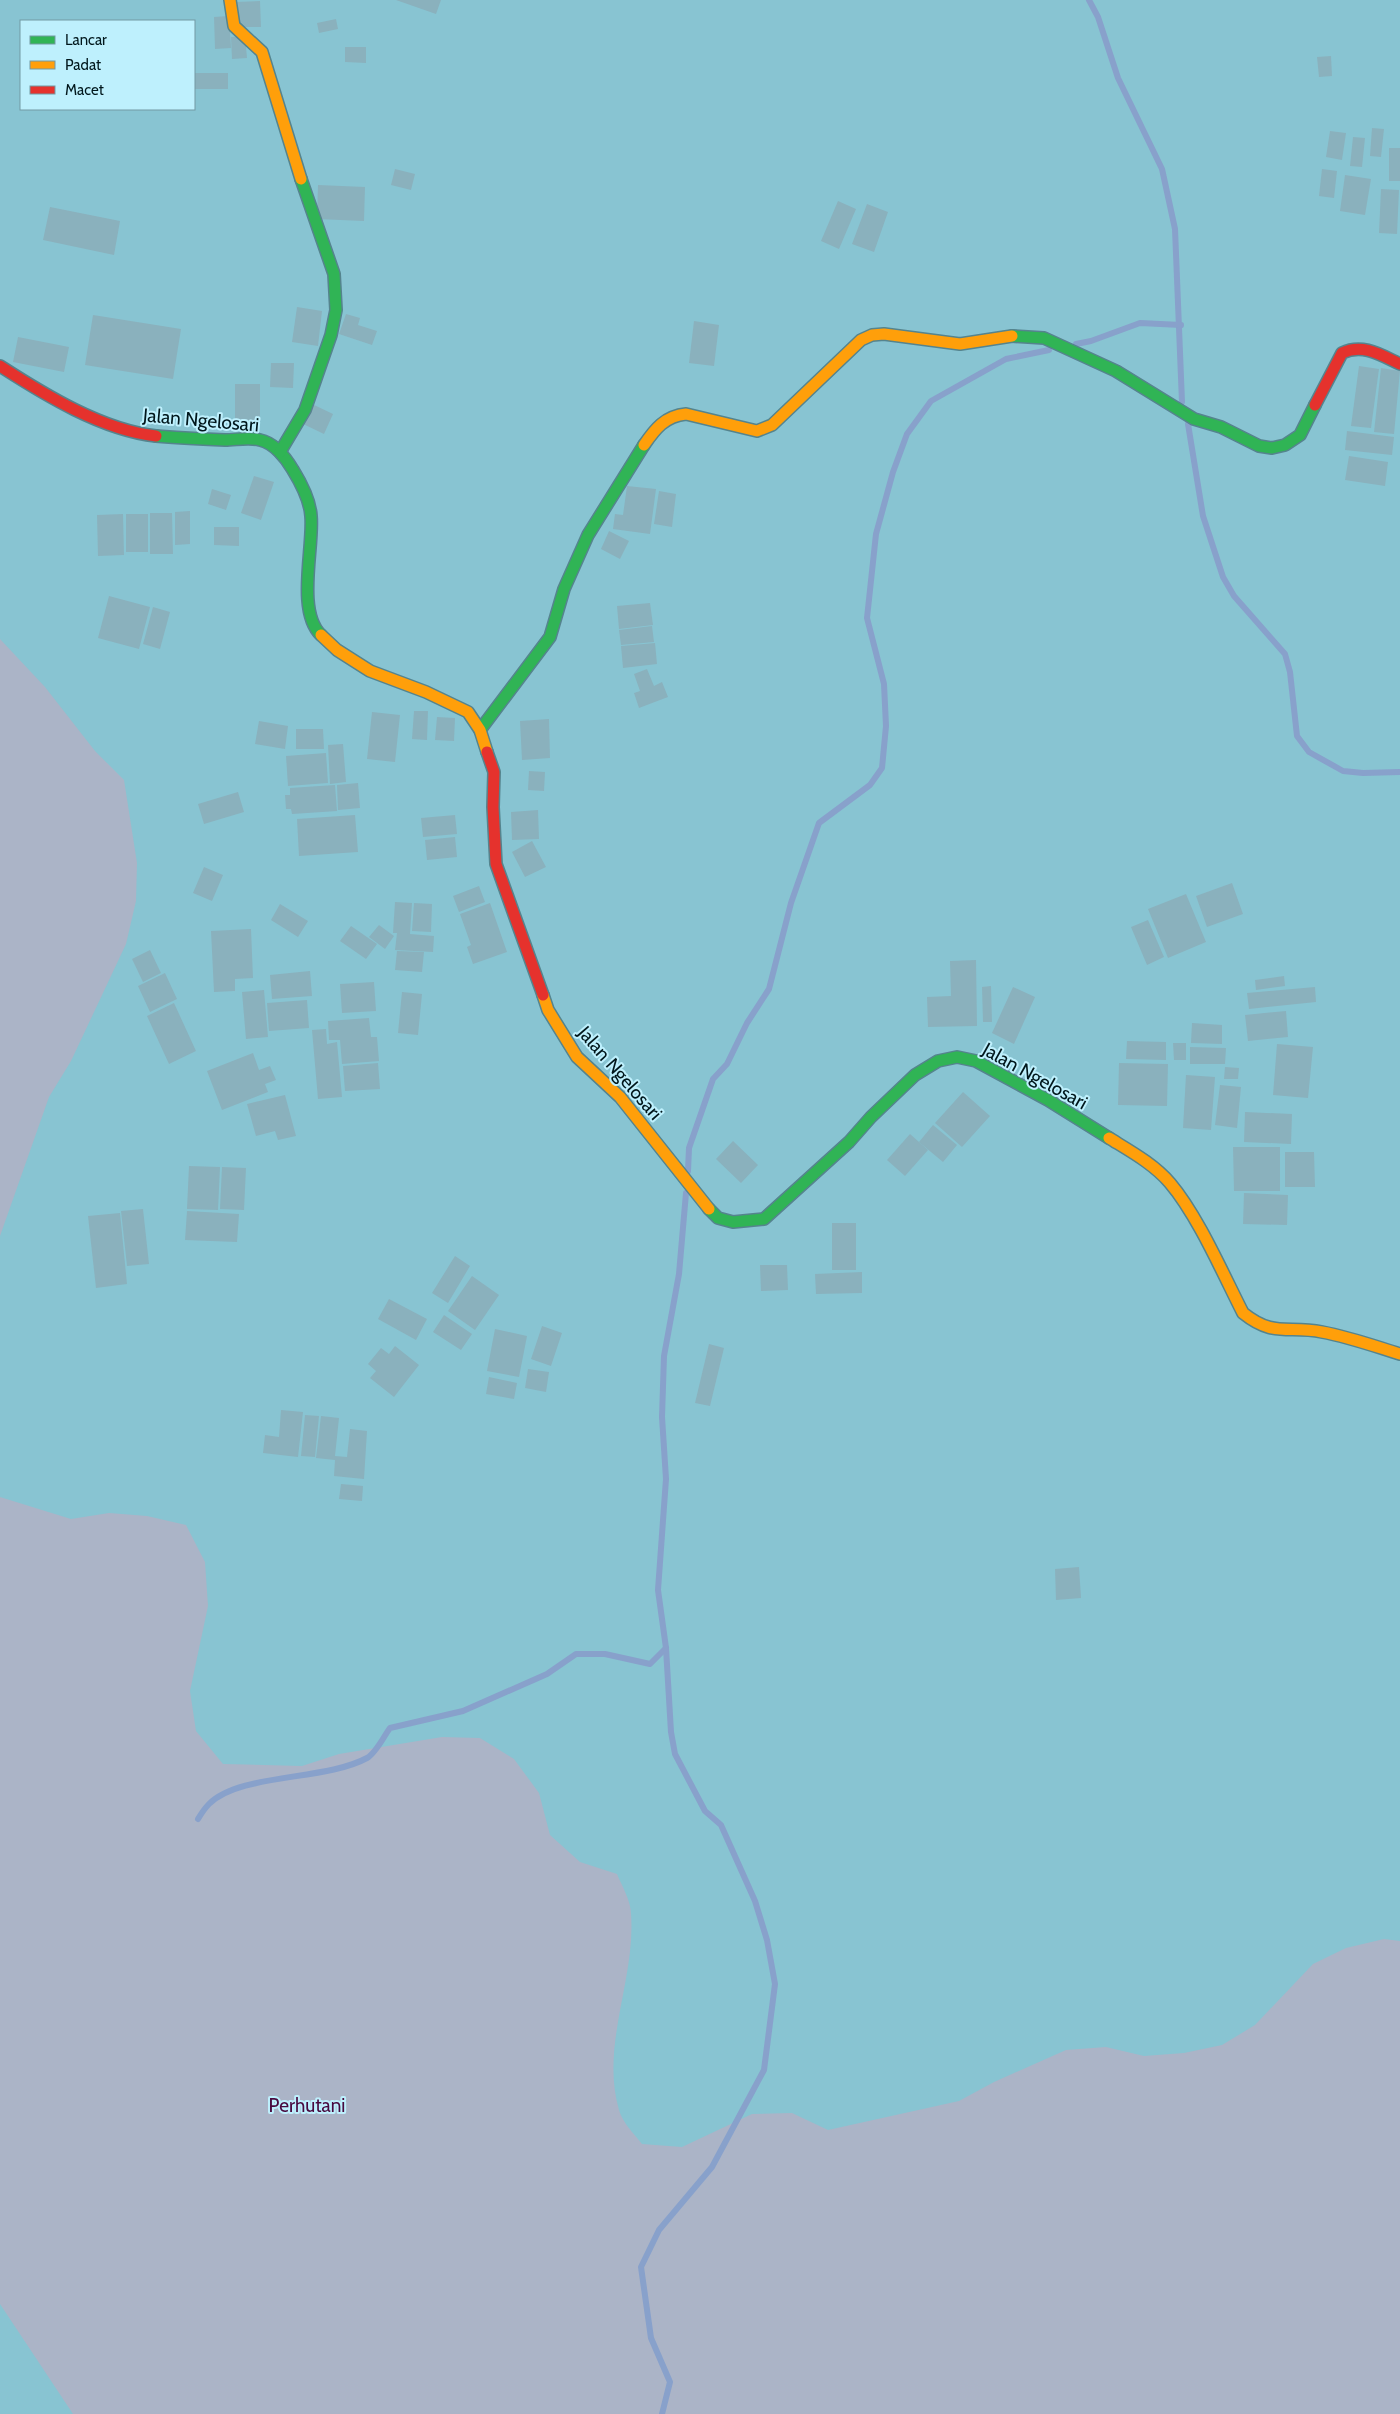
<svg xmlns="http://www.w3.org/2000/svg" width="1400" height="2414" font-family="Cabin,sans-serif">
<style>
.green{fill:#abb4c7}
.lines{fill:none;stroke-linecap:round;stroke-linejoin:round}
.stream{stroke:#88a1cb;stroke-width:6}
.building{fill:#8ab1bd}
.fast-casing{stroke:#55848e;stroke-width:14}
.slow-casing{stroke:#55848e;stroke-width:14}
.jam-casing{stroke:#55848e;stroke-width:14}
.fast{stroke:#30b455;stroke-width:11}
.slow{stroke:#ff9f0a;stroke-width:11}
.jam{stroke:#e5322d;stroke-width:11}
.labels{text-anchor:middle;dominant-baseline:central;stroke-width:4;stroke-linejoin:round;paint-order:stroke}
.street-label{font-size:19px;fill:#01171c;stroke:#bef0fd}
.park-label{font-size:19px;fill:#48093e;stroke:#bef0fd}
</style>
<rect width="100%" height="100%" fill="#88c4d2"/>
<g class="green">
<path d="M0,639L45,687L95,751L124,780L137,863L136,901L126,944L71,1061L49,1097L0,1236Z"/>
<path d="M0,1497L71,1519L109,1513L147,1516L186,1525L205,1562L208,1606L190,1691L196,1731L223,1764L302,1766L339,1754L442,1737L480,1738L514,1759L539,1793L550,1835L580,1862L617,1874C622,1886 631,1901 631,1914C636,1979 600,2045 619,2110C622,2122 635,2135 642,2144L682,2147L752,2114L792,2113L828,2130L959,2101L994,2082L1066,2050L1106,2047L1144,2056L1184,2053L1222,2045L1255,2025L1313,1964L1346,1948L1384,1939L1400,1941V2414H73L0,2304Z"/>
</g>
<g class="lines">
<g class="stream">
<path d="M1089,0L1098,17L1118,78L1162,169L1175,229L1182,402"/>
<path d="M1076,344L1091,341L1140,323L1181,325"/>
<path d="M1188,424L1203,516L1223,577L1234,596L1285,654L1290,672L1297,736L1309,752L1343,771L1363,773L1400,772"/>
<path d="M688,1171L689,1148L713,1079L727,1064L747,1023L769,989L791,903L819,823L870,785L882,768L886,726L884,684L867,618L876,534L893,472L907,434L931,401L1006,359L1049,350"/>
<path d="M198,1819C201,1814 205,1808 209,1804C240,1773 325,1781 367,1758C376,1753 384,1736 390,1728L463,1711L547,1674L576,1654H605L650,1664L666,1648"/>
<path d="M662,2414L670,2382L651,2338L641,2267L659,2230L712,2167L764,2070L775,1984L767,1940L755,1901L721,1825L705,1811L675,1754L671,1732L666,1648L658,1590L666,1479L662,1417L664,1356L679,1274L686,1193"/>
</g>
</g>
<g class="building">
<path d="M396,0H441L436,14Z"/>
<path d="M260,1L261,27H236L235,2Z"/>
<path d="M229,16L231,48L215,49L214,17Z"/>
<path d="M336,19L338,29L319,33L317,23Z"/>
<path d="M245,36L247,58L232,59L231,37Z"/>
<path d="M345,47H366V63L345,62Z"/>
<path d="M1331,56L1332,76L1319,77L1317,57Z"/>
<rect x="194" y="73" width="34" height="16"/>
<path d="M1372,128L1384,129L1381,157L1370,156Z"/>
<path d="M1330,131L1346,133L1342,160L1326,157Z"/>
<path d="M1353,137L1365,138L1362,167L1350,166Z"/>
<rect x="1389" y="148" width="11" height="33"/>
<path d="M395,169L415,174L411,190L391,185Z"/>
<path d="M1322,169L1337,171L1334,198L1319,196Z"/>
<path d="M1345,175L1371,179L1365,215L1340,211Z"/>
<path d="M318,185L365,187L364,221L317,219Z"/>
<path d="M1381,189L1399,190L1397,234L1379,233Z"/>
<path d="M838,201L856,209L839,249L821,241Z"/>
<path d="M867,204L888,212L874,252L852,244Z"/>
<path d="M50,207L120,221L114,255L43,240Z"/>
<path d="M297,307L322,311L318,346L292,342Z"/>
<path d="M346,314L360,318L358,325L377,331L372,345L339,334Z"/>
<path d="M93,315L181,329L173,379L85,365Z"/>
<path d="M694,321L719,325L714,366L689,363Z"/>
<path d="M18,337L69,347L64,372L13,362Z"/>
<path d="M271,363H294L293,388L270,387Z"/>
<path d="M1359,366L1379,369L1371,428L1351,426Z"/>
<path d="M1381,368L1400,371L1394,434L1374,432Z"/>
<rect x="235" y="384" width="25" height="38"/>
<path d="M310,403L333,414L324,434L301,423Z"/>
<path d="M1347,431L1394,437L1392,455L1345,450Z"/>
<path d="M1349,456L1388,462L1385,486L1345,480Z"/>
<path d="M254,476L274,482L261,520L241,513Z"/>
<path d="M627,486L656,489L650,534L613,529L615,514L623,515Z"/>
<path d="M212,489L231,495L226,510L208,504Z"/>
<path d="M659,491L676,494L672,527L654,524Z"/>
<path d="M190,511V544L175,545V512Z"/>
<path d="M150,513H172L173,554H150Z"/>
<path d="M123,514L124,555L98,556L97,515Z"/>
<rect x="126" y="514" width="22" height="38"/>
<path d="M214,527H239V546L214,545Z"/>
<path d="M609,531L629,541L620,559L601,549Z"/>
<path d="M109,596L150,607L139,649L98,638Z"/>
<path d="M650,603L653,625L619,629L617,606Z"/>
<path d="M153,607L170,612L160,649L143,644Z"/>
<path d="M652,626L654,642L621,645L619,630Z"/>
<path d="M655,643L657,664L623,668L621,646Z"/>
<path d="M647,669L654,686L662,682L668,697L639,708L634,693L640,691L634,674Z"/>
<path d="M414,711H428L427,740L412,739Z"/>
<path d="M372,712L400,715L395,762L367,759Z"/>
<path d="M437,717L455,718L454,741L435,740Z"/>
<path d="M549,719L550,758L522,760L520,721Z"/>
<path d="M259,721L288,726L285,749L255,744Z"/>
<path d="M296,729H323L324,749H296Z"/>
<path d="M343,744L346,782L330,784L328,745Z"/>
<path d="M326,753L328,783L288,786L286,756Z"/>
<path d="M529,771L545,772L544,791L528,790Z"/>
<path d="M358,783L360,808L338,810L337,785Z"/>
<path d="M335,785L337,811L292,814L291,809H286L285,795H290V788Z"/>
<path d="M238,792L244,812L204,824L198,804Z"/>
<path d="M538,810L539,839L512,840L511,812Z"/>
<path d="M355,815L358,852L299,856L297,819Z"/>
<path d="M455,815L457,834L423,837L421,818Z"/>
<path d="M455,837L457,857L427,860L425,840Z"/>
<path d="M532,841L546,867L525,877L512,852Z"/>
<path d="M204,867L223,875L212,901L193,893Z"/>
<path d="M1232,883L1243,914L1207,927L1196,896Z"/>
<path d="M479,886L485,902L459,912L453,896Z"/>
<path d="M1186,894L1206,942L1168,958L1148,909Z"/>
<path d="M395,902L412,903L410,934L434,936L433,952L395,950L397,933H393Z"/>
<path d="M414,903L432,904L431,932L412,931Z"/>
<path d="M490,903L507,952L473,964L467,947L471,945L460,914Z"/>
<path d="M280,904L308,921L298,937L271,920Z"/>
<path d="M1148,920L1164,957L1147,965L1131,927Z"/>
<path d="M379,925L394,936L385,949L369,937Z"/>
<path d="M351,926L377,944L366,959L340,941Z"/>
<path d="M251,929L253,978L235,979V991L214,992L211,931Z"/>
<path d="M150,950L161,973L143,982L132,959Z"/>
<path d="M397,951L424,952L422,972L395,970Z"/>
<path d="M976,960L977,1026L928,1027L927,997L951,996L950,961Z"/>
<path d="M310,971L312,996L272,999L270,975Z"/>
<path d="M165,973L177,999L150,1012L138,986Z"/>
<path d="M1284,976L1285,986L1256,990L1255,980Z"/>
<path d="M374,982L376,1011L342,1013L340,984Z"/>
<path d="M991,986L992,1022H983L982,987Z"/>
<path d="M1013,987L1035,997L1014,1044L992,1033Z"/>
<path d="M1315,987L1316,1002L1249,1009L1247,993Z"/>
<path d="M264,990L268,1037L246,1039L242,992Z"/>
<path d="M402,992L422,994L418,1035L398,1033Z"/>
<path d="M307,1000L309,1028L269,1031L267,1003Z"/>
<path d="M174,1003L196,1051L169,1064L147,1016Z"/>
<path d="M1286,1011L1288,1037L1248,1041L1245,1015Z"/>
<path d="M369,1018L371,1037H377L379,1061L342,1064L340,1040H329L328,1021Z"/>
<path d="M1192,1023L1222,1025V1044L1191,1043Z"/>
<path d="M326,1029L327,1044L337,1042L342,1097L318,1099L312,1030Z"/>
<path d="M1127,1041L1166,1042V1060L1126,1059Z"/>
<path d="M1173,1043H1186V1060H1174Z"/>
<path d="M1277,1044L1313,1047L1308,1098L1273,1095Z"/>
<path d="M1190,1047L1226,1048L1225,1064H1190Z"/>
<path d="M253,1053L259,1070L270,1066L276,1080L265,1084L268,1092L222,1110L207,1071Z"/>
<path d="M378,1063L380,1089L345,1091L343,1066Z"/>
<path d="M1119,1063L1168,1064L1167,1106L1118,1105Z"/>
<path d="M1225,1067L1239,1068L1238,1079H1224Z"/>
<path d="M1186,1075L1215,1077L1211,1130L1183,1128Z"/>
<path d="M1220,1085L1241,1087L1237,1128L1215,1125Z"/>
<path d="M963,1092L990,1116L962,1147L935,1123Z"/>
<path d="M285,1095L296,1136L278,1140L275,1131L256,1136L247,1104Z"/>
<path d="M1245,1112L1292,1114L1291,1144L1244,1142Z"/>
<path d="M933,1125L957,1145L943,1162L919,1142Z"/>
<path d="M910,1134L928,1150L905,1176L887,1160Z"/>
<path d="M733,1141L758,1165L741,1183L716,1159Z"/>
<path d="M1233,1147H1280V1191H1234Z"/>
<path d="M1285,1152H1314L1315,1187H1285Z"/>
<path d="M189,1166L220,1167L218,1210L187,1209Z"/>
<path d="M222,1167L246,1168L244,1210L220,1209Z"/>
<path d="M1244,1193L1288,1195L1287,1225L1243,1224Z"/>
<path d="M143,1209L149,1264L127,1266L121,1211Z"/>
<path d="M187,1211L239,1214L237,1242L185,1240Z"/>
<path d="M120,1213L127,1284L96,1288L88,1216Z"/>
<rect x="832" y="1223" width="24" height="47"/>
<path d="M455,1256L470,1266L448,1303L432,1293Z"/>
<path d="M760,1265H787L788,1290L761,1291Z"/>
<path d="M862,1272V1293L816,1294L815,1274Z"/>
<path d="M472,1276L499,1295L475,1330L448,1311Z"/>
<path d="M389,1299L427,1319L416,1340L378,1319Z"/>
<path d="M444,1315L472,1334L461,1350L433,1332Z"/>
<path d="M542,1326L562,1333L551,1366L531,1359Z"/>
<path d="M495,1329L527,1336L519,1377L487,1371Z"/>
<path d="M709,1344L724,1348L710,1406L695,1403Z"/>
<path d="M395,1346L419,1365L394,1397L370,1378L376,1371L368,1364L381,1348L389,1354Z"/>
<path d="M528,1369L549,1372L546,1392L525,1388Z"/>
<path d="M489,1377L517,1383L514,1399L486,1394Z"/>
<path d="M281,1410L303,1412L298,1457L263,1453L265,1435L279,1437Z"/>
<path d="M305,1415L319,1416L315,1457L301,1456Z"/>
<path d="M321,1416L339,1418L335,1456L347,1457L350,1429L367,1431L364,1479L334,1476L335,1460L316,1458Z"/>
<path d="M341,1484L363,1486L362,1501L339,1499Z"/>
<path d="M1079,1567L1081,1598L1056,1600L1055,1569Z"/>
</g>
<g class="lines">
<defs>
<g id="fast">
<path d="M1012,336L1044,338L1116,371L1194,419L1221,427L1259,446L1272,448L1285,445L1300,435L1315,405"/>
<path d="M156,436C179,438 202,439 225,440C236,440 249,437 260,440C274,443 286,458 293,470C301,483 310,500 311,516C314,547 296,611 321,635"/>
<path d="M280,452L305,410L331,335L336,310L334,274L301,179"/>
<path d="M480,730L550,637L564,589L588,535L644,445"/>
<path d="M709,1209L718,1218L733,1222L764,1219L849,1142L871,1117L915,1075L938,1061L957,1057L976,1061L1048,1100L1109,1138"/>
</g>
<g id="slow">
<path d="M230,0L234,26L262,52L301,179"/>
<path d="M644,445C655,429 665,416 686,414L757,431L772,425L861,340L872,335L884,334L960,344L1012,336"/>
<path d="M321,635L337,650L370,671L426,692L468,712L480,730L487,752"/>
<path d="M543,995L548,1010L577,1057L620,1097L709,1209"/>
<path d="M1109,1138C1130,1151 1154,1164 1170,1183C1198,1216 1223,1274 1243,1313C1274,1338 1288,1325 1322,1332C1349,1337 1374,1346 1400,1354"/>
</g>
<g id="jam">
<path d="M0,366C45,395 102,430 156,436"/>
<path d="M1315,405L1342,353C1363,343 1381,355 1400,364"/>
<path d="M487,752L494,772L493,807L496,864L543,995"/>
</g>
</defs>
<use href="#fast" class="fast-casing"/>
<use href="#slow" class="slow-casing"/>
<use href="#jam" class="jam-casing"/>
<use href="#fast" class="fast"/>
<use href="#slow" class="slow"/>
<use href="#jam" class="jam"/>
</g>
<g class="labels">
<g class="street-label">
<text transform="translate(201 420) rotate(5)">Jalan Ngelosari</text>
<text transform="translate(620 1073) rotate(49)">Jalan Ngelosari</text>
<text transform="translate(1035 1076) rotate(29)">Jalan Ngelosari</text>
</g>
<g class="park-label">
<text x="307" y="2105">Perhutani</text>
</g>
</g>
<rect x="20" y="20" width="175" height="90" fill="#bef0fd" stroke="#7299a3"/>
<rect x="30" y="36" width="25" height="8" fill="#30b455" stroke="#7299a3"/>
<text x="65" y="45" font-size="15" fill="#01171c">Lancar</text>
<rect x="30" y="61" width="25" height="8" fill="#ff9f0a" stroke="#7299a3"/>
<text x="65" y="70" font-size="15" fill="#01171c">Padat</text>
<rect x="30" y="86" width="25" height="8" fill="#e5322d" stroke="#7299a3"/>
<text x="65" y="95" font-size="15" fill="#01171c">Macet</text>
</svg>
